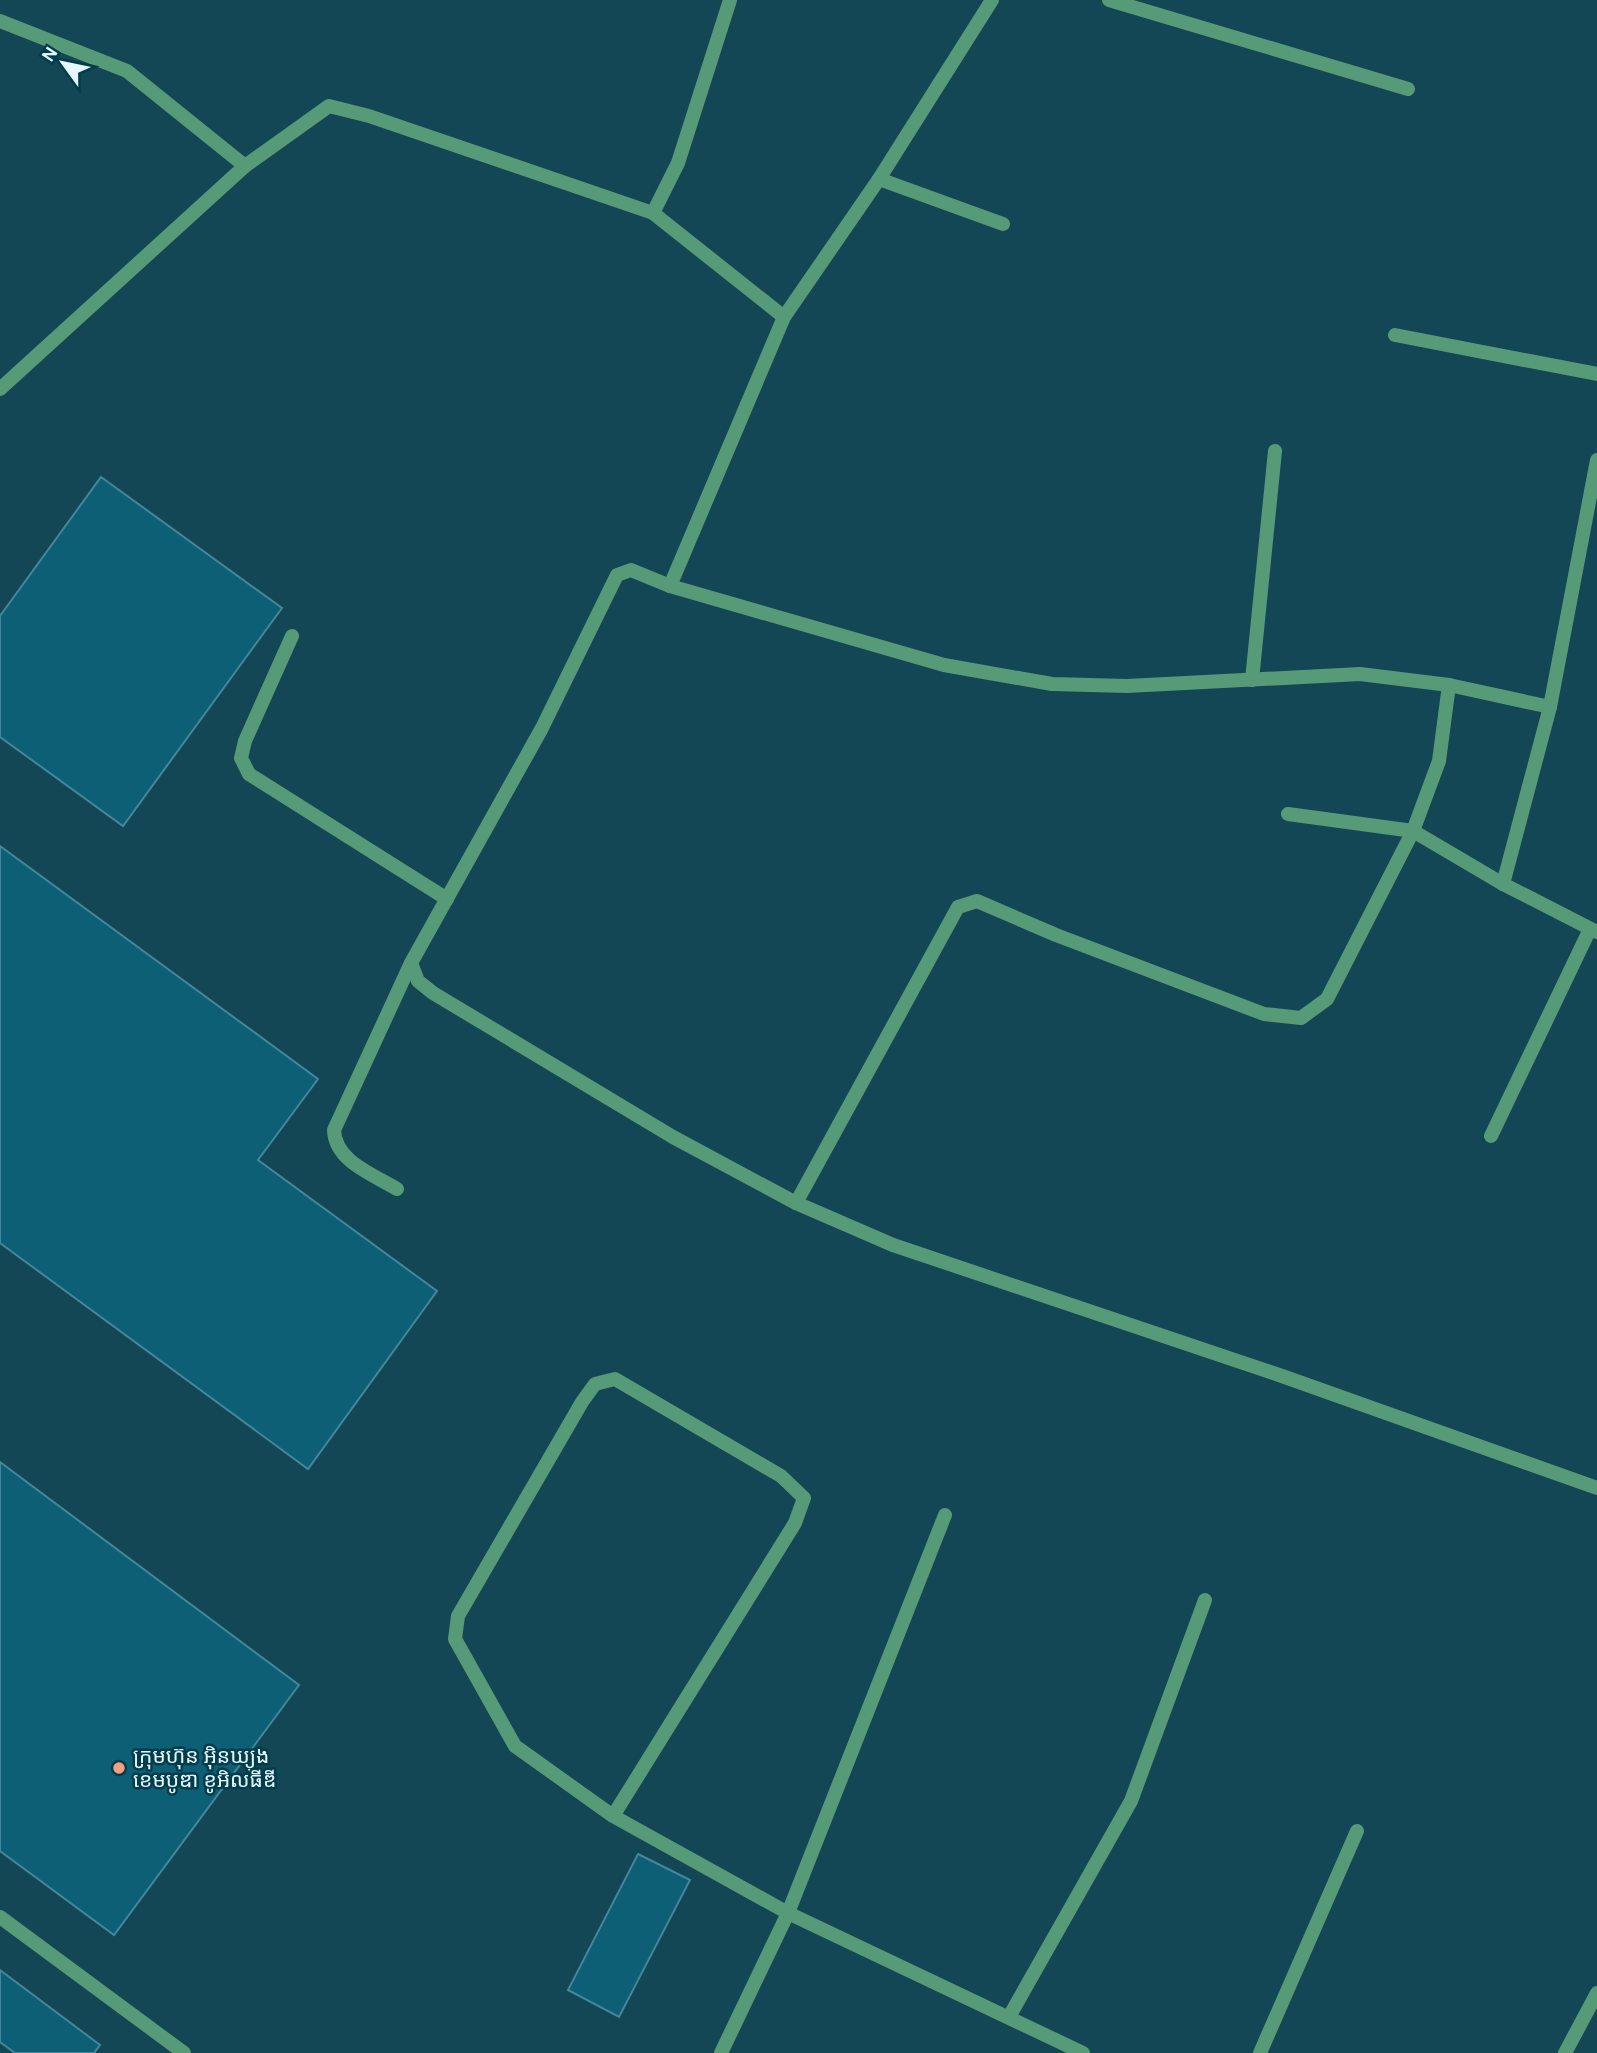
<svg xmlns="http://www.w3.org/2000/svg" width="1597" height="2053" font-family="Karla,'Noto Sans Khmer',sans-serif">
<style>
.building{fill:#0c5f74;stroke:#45869a;stroke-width:2}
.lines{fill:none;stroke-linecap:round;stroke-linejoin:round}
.service{stroke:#579a78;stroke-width:14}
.minor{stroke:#579a78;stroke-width:14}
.tertiary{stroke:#579a78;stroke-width:14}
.poi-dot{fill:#f39f82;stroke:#033c4a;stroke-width:2.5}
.labels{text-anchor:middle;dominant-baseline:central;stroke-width:5;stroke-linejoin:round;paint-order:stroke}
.poi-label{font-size:21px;fill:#e4f7fe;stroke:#033c4a;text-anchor:start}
</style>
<rect width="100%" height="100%" fill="#134755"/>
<g class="building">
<path d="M101,477L282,608L123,826L0,737V616Z"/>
<path d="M0,846L318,1079L258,1160L437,1291L308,1469L0,1243Z"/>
<path d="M0,1462L299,1685L114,1935L0,1851Z"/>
<path d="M638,1854L690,1880L619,2017L568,1990Z"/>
<path d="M0,1970L100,2045L94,2053H15L0,2042Z"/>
</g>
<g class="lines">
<g class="service">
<path d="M879,179L1003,224"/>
<path d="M1252,680L1275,451"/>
<path d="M1491,1136L1590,929"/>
<path d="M0,1917L184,2053"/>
</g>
<g class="minor">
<path d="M730,0L678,163L653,213L784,317"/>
<path d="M1109,0L1408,89"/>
<path d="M0,21L127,71L245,166"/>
<path d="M1395,335L1597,374"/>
<path d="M0,389L245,166L329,106L369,116L653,213"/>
<path d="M670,586L784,317L879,179L992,0"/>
<path d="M292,636L245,741L241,758L249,774L447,899"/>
<path d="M1288,814L1413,831L1503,884L1597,932"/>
<path d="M1503,884L1550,707L1597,460"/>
<path d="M411,963L418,981L433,993L673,1137L796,1203L893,1245L1282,1376L1597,1488"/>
<path d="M397,1189C372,1174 335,1161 334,1130L411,963L542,728L617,575L631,570L670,586L944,665L1052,684L1127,686L1360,674L1449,685L1550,707"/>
<path d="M796,1203L958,907L977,901L1056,935L1264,1014L1301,1018L1327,999L1413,831L1439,761L1449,685"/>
<path d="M613,1816L795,1523L804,1498L781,1476L615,1379L595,1384L582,1402L458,1616L455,1639L515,1746L613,1816L788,1913L1083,2053"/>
<path d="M1009,2017L1131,1801L1205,1600"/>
<path d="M721,2053L788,1913L945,1515"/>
<path d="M1260,2053L1357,1831"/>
</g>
<path class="tertiary" d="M1565,2053L1597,1993"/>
</g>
<circle class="poi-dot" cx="119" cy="1768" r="7"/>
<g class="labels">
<g class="poi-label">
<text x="133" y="1756">ក្រុមហ៊ុន អ៊ិនឃ្យុង<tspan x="133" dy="24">ខេមបូឌា ខូអិលធីឌី</tspan></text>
</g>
</g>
<g transform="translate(63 63) rotate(303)" stroke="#033c4a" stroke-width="5" paint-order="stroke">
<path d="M0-5L12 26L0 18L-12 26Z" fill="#e4f7fe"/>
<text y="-10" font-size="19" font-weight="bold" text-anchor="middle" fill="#e4f7fe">N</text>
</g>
</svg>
